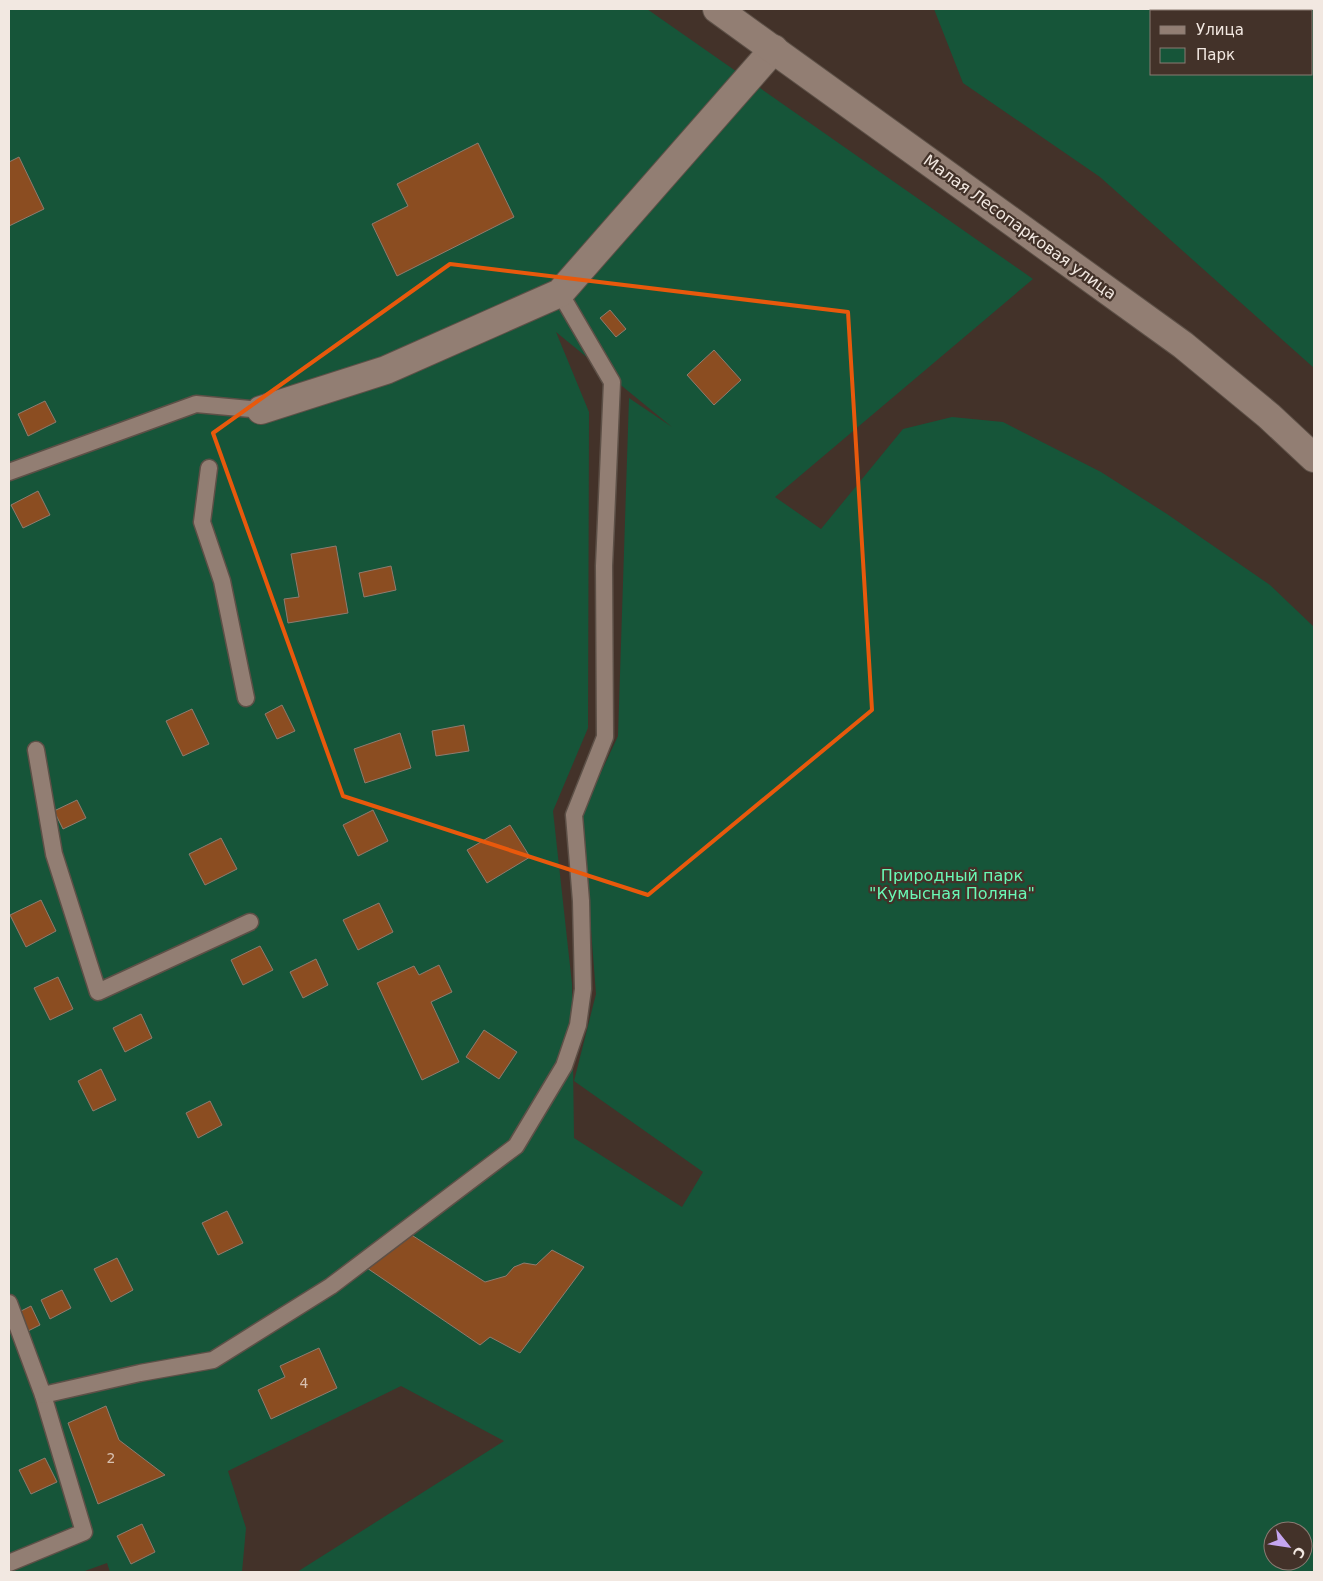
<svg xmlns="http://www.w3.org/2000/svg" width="1323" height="1581" font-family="'DejaVu Sans',sans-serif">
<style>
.green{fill:#165539;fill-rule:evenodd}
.building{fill:#8b4d21;stroke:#8f7c70}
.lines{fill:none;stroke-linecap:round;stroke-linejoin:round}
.service-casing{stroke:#5d5047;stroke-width:19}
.minor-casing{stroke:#5d5047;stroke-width:30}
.tertiary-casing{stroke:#5d5047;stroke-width:30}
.service{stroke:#927e73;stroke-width:16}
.minor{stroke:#927e73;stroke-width:28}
.tertiary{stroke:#927e73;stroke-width:28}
.marked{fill:none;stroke:#e8590c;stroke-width:4;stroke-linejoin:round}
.labels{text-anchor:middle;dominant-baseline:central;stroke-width:4.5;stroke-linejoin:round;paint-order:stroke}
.number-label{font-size:14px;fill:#d8c1b1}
.street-label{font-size:16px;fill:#f2e8e1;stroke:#433229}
.park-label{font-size:16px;fill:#69f9b5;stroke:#433229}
</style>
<rect width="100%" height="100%" fill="#433229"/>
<g class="green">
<path d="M9,9H647L1033,279L775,497L821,529L903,429L952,417L1003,422L1101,472L1167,514L1270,585L1314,627V1572H297L504,1441L401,1386L228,1471L246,1528L242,1572H110L107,1563L82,1572H9ZM556,332L672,427L629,398L618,736L582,813L596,994L574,1081L703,1172L682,1207L574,1138L572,984L553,811L588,728L589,412ZM1273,1531H1303V1561H1273Z"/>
<path d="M934,9H1314V368L1100,177L963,83ZM1152,11H1312V74H1152Z"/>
</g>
<g class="building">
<path d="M478,143L514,217L397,276L372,224L408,206L397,184Z"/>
<path d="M19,157L44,209L9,226V162Z"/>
<path d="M610,310L626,329L616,337L600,318Z"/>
<path d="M714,350L741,380L714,405L687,375Z"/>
<path d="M45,401L56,422L28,436L18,414Z"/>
<path d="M38,491L50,515L23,528L11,505Z"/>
<path d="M336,546L348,613L288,623L284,599L299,597L291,554Z"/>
<path d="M391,566L396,590L364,597L359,573Z"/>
<path d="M282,705L295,731L277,739L265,714Z"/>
<path d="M192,709L209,744L183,756L166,721Z"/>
<path d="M464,725L469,751L436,756L432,731Z"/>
<path d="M400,733L411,768L365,783L354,749Z"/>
<path d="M77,800L86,818L63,829L54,811Z"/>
<path d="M373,810L388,841L358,856L343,825Z"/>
<path d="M510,825L530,857L487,883L467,850Z"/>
<path d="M221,838L237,869L205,885L189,854Z"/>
<path d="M41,900L56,931L26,947L10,915Z"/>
<path d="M379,903L393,932L358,950L343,920Z"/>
<path d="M260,946L273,970L243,985L231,960Z"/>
<path d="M316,959L328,985L303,998L290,972Z"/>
<path d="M439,965L452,992L431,1002L459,1062L422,1080L377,983L414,966L419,975Z"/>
<path d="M58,977L73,1009L50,1020L34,988Z"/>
<path d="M141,1014L152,1038L125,1052L113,1028Z"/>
<path d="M484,1030L517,1052L499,1079L466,1057Z"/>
<path d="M101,1069L116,1100L93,1111L78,1081Z"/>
<path d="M210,1101L222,1125L198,1138L186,1113Z"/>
<path d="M227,1211L243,1243L218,1255L202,1223Z"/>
<path d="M410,1234L485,1282L506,1276L514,1267L524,1263L536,1265L552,1250L584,1267L520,1353L490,1337L480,1345L364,1266Z"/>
<path d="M117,1258L133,1290L111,1302L94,1269Z"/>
<path d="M62,1290L71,1308L50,1319L41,1300Z"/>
<path d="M31,1306L40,1325L28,1331L19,1312Z"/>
<path d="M319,1348L337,1388L271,1419L258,1390L285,1377L280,1366Z"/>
<path d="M106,1406L119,1440L165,1475L98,1504L68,1423Z"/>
<path d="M45,1458L57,1482L31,1494L19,1470Z"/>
<path d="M142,1524L155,1552L131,1564L117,1536Z"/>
</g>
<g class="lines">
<defs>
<g id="service">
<path d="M209,468L202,522L222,581L246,698"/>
<path d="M9,472L196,404L261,410"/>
<path d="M36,750L54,854L98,992L250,922"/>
<path d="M9,1303L43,1395L84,1532L9,1563"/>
<path d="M43,1395L140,1373L213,1360L331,1286L516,1146L564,1066L578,1025L583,989L581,901L574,815L605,737L604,566L612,382L560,293"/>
</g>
<path id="minor" d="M261,410L386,370L560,293L774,49"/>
<path id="tertiary" d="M717,9L1183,345L1269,416L1314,458"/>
</defs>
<use href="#service" class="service-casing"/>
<use href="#minor" class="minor-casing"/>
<use href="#tertiary" class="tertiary-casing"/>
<use href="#service" class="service"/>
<use href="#minor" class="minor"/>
<use href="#tertiary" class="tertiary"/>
</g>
<path class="marked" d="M450,264L848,312L872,710L648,895L343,796L213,433Z"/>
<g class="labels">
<g class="number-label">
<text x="304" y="1383">4</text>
<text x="111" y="1458">2</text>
</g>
<g class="street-label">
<text transform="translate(1020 227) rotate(36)">Малая Лесопарковая улица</text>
</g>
<g class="park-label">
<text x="952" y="875">Природный парк<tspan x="952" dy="18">"Кумысная Поляна"</tspan></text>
</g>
</g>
<rect width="1323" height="1581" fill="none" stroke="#f2e8e1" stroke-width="20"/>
<rect x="1150" y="10" width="162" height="65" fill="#433229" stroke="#897b73"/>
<rect x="1160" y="26" width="25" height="8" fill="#927e73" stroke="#897b73"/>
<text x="1196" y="35" font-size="15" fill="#f2e8e1">Улица</text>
<rect x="1160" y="48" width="25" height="15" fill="#165539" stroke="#897b73"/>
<text x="1196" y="60" font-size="15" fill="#f2e8e1">Парк</text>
<g transform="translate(1288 1546) rotate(120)"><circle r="24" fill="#433229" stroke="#897b73"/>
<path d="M0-4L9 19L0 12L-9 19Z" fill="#c5a6f0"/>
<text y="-8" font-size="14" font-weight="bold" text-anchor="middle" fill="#f2e8e1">С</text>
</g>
</svg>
